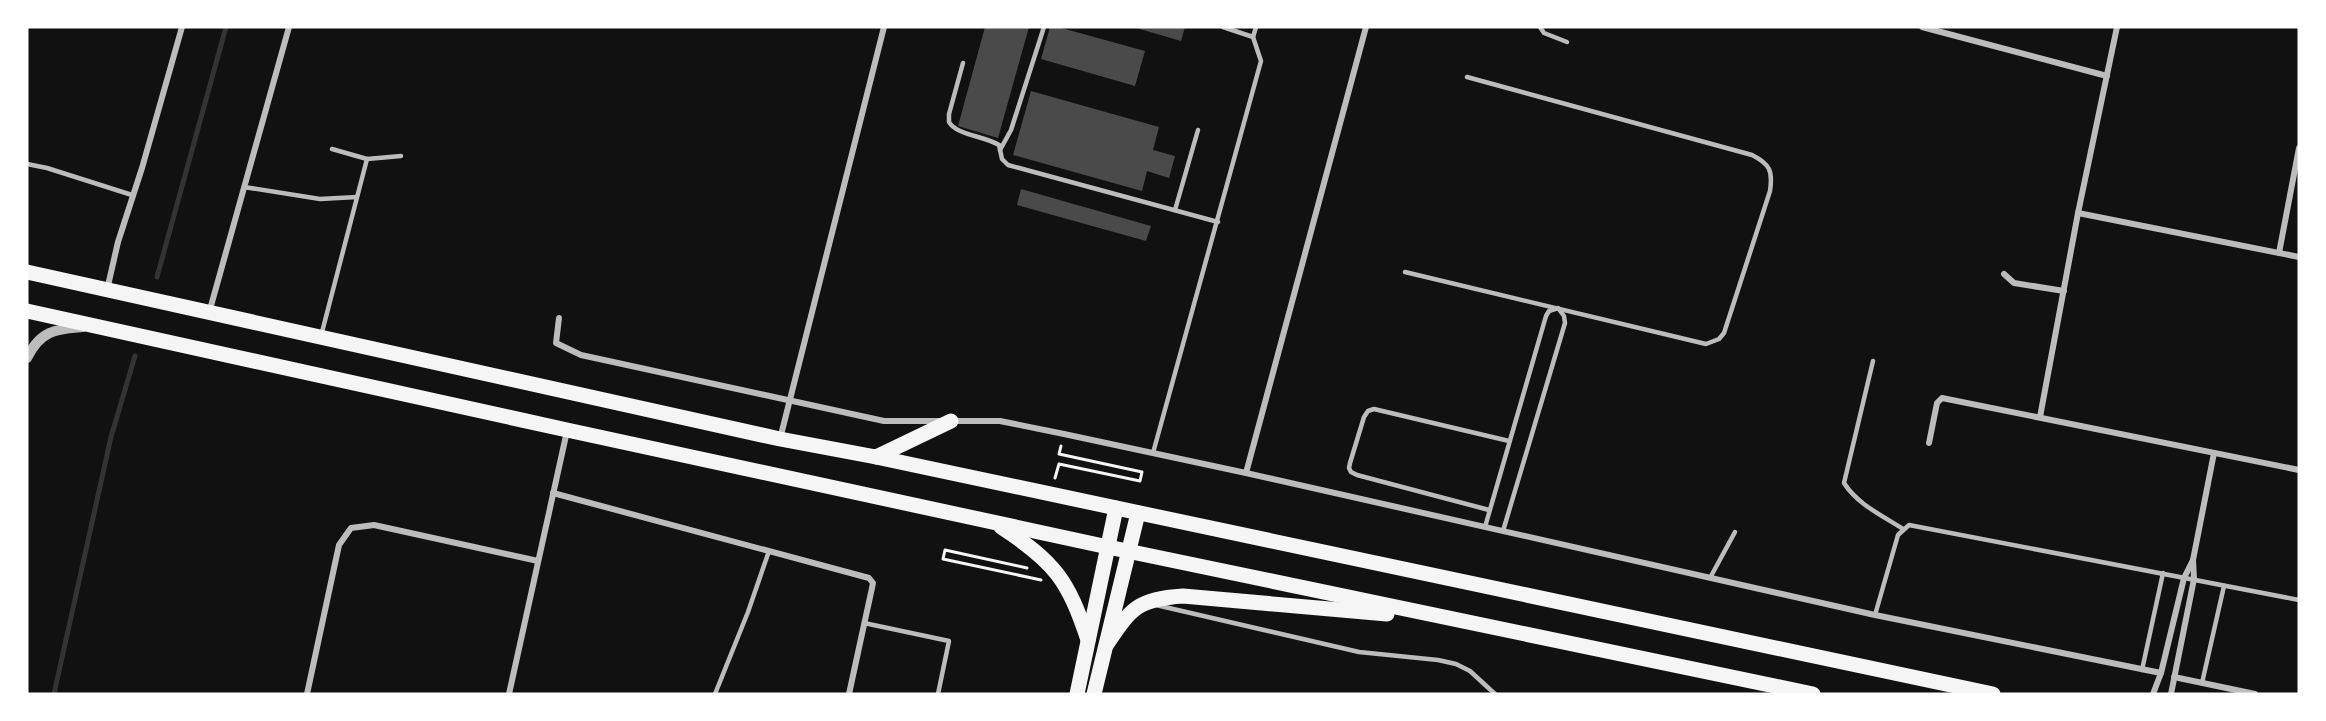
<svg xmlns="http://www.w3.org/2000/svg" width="2326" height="721" font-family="'IBM Plex Sans',sans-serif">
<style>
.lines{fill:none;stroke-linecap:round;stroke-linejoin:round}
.stream{stroke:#333;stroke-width:5}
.building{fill:#4a4a4a}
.path{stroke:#f5f5f5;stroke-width:3}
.service{stroke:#bcbcbc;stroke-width:4.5}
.minor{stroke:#bcbcbc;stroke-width:6}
.tertiary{stroke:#bcbcbc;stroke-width:10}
.primary{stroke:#f5f5f5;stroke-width:15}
.trunk{stroke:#f5f5f5;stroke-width:15}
</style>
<rect width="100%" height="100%" fill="#111"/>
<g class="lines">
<g class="stream">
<path d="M157,277L226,27"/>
<path d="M54,694L111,437L135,356"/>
</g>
</g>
<g class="building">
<path d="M985,27H1029L998,138L958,126Z"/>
<path d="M1050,27H1058L1145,51L1135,86L1041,59Z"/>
<path d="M1133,27H1185L1181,41Z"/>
<path d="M1031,91L1159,127L1153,150L1175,156L1169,178L1147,171L1142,191L1013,155Z"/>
<path d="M1021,189L1151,226L1146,241L1017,205Z"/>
</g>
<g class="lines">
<g class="path">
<path d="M1055,478L1059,464L1140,481L1142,472L1059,454L1061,446"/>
<path d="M1027,568L945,550L943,559L1041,580"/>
</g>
<g class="service">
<path d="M1540,27L1544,33L1567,42"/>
<path d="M1253,37L1256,27"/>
<path d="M963,63L949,114V122C956,135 985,136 999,145L1002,159L1008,165L1218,222"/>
<path d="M1000,150L1011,130L1044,27"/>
<path d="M367,159L401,156"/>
<path d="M27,164L47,168L132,195"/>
<path d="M244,187L320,199L357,197"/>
<path d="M1175,210L1198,130"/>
<path d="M1405,272L1706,344L1719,339L1724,333L1770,191C1773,171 1770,164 1752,155L1467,77"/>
<path d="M321,336L367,159L332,149"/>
<path d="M1873,361L1844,483C1857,504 1883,516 1903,529"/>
<path d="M1153,453L1261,61L1253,37L1223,27"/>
<path d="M1489,510L1357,475L1351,472L1349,468L1350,463L1364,417L1368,411L1374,409L1509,441"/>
<path d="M1485,527L1546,316L1549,311L1558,308L1564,316L1565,323L1503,531"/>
<path d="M1710,578L1735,532"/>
<path d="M1156,605L1359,652L1438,660L1456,664L1470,671L1495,694"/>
<path d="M1875,615L1898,535L1909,525L2299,600"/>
<path d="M864,623L949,641L938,694"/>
<path d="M2142,670L2163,573"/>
<path d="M2202,683L2224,586"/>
<path d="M715,694L748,612L769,551"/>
</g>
<g class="minor">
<path d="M1922,27L2107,76"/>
<path d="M2078,213L2299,257"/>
<path d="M2279,253L2299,148"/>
<path d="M2004,274L2014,283L2064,291"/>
<path d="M107,290L118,242L142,168L182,27"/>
<path d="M209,313L289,27"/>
<path d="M559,318L556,343L581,355L884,421H940"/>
<path d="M2040,417L2078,213L2117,27"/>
<path d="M950,421H1000L1064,434L1246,473L1875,615L2161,673"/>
<path d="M780,439L884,27"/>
<path d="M1929,443L1937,403L1942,398L2299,470"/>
<path d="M1246,473L1366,27"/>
<path d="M553,493L869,578L873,583L872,588L849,694"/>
<path d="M2174,677L2255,694"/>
<path d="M307,694L339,545L351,528L374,525L538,561"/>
<path d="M509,694L567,431"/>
<path d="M2153,694L2161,673L2184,578L2193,560L2214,453"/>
<path d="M2171,694L2194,579L2193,560"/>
</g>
<path class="tertiary" d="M27,358C40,331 55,329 83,327"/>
<g class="primary">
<path d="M1077,694L1116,508"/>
<path d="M1094,694L1138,513"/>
</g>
<g class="trunk">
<path d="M27,272L780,439L876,457L1993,694"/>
<path d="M27,311L567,430L1108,547L1813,694"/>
<path d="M876,457L951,421"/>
<path d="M1001,527C1055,562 1068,580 1088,640"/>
<path d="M1107,644C1131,608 1138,599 1183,596L1387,614"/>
</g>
</g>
<rect width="2326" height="721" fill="none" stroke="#ffffff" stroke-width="57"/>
</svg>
